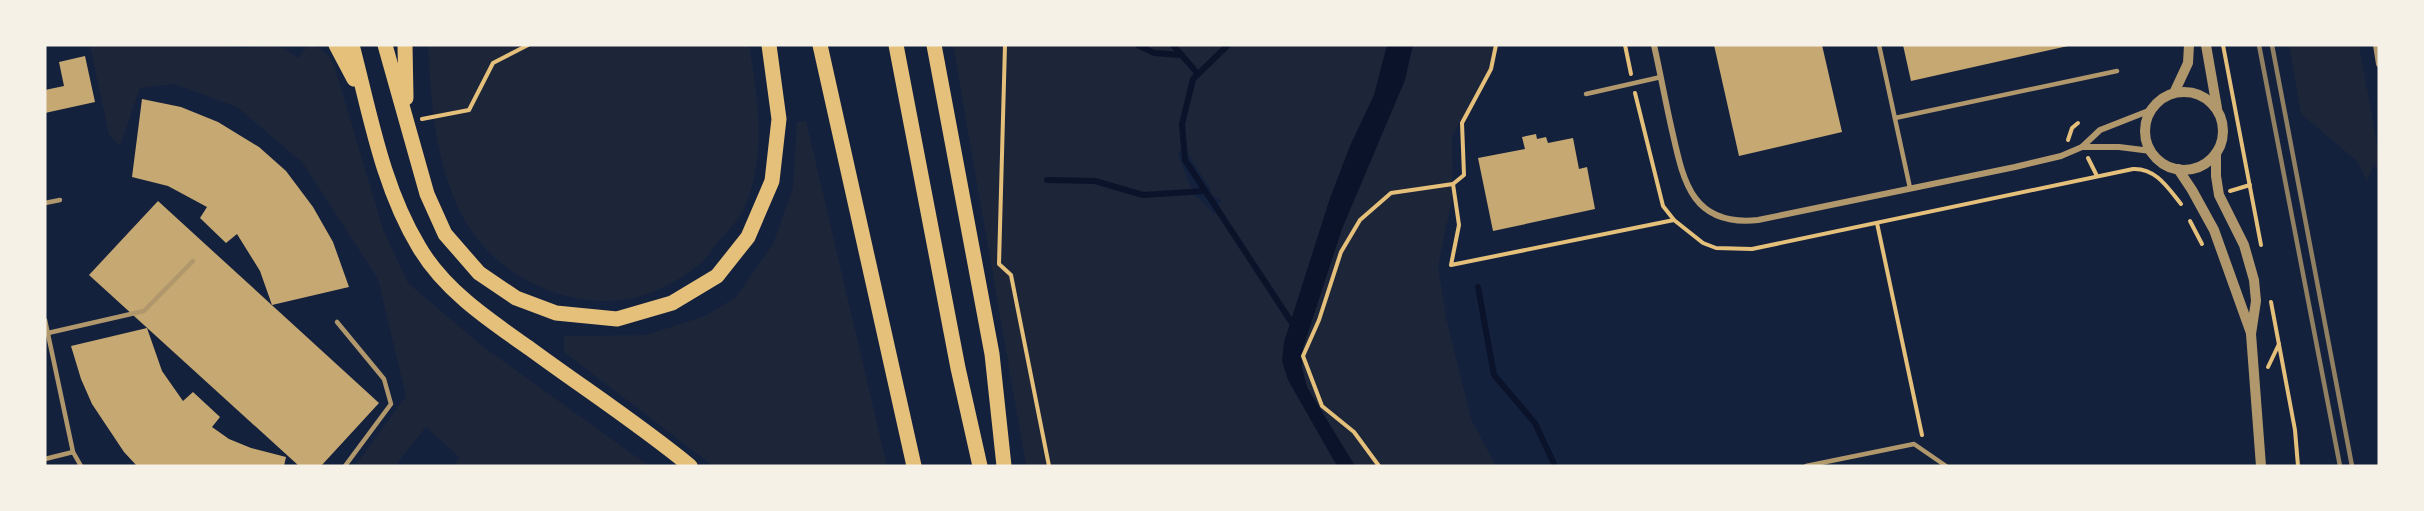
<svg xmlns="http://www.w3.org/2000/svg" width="2424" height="511" font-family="'Asap Condensed',sans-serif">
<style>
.green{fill:#1d2539;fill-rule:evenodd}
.water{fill:#0b132b}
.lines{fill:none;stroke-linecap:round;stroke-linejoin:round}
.stream{stroke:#0b132b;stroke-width:6}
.building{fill:#c6a872}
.path{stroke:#e5c07b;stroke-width:4}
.service{stroke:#b1986c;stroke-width:4.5}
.minor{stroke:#b1986c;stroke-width:6}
.tertiary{stroke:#b1986c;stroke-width:10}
.motorway{stroke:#e5c07b;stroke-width:15}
.rail{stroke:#918062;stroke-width:4.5}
</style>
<rect width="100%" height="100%" fill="#14213d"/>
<g class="green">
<path d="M216,45L242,48L270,46L283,48L298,58L308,45H315L329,56L335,68L383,229L408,283L481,345L649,466H454L459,457L426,427L395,466H355L406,396L378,279L302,162L237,107L174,84L140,88L120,146L109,135L90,46Z"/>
<path d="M428,45H749C758,98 767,155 745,206C740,219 727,232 718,242C713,249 707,258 701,263C681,280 649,297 623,300C565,307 502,278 470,229C436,176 431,106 428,45Z"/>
<path d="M953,45H1497L1491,66L1452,137L1453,194L1438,267L1447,322L1471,419L1496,466H1026ZM1180,150L1186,151L1210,188L1211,194L1221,200L1214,214L1199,198L1194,196L1178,154Z"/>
<path d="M2289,45H2359L2379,155V171L2374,164L2367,181L2357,161L2301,114Z"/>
<path d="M806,121L887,466H713L564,352V336L646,335L705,316L735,298L773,244L793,188L797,122Z"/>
</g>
<path class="water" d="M1387,45H1413L1405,80L1342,229L1303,348L1302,367L1307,387L1355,466H1337L1288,380L1282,361L1284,342L1330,198L1350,146L1374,95Z"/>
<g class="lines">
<g class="stream">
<path d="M1138,45L1154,53L1182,55"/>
<path d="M1173,45L1198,74"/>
<path d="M1228,45L1193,79L1182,124L1185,160L1292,323"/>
<path d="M1047,180L1095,181L1143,195L1205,191"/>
<path d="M1478,287L1494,375L1535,423L1555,466"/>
</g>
</g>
<g class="building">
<path d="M1714,45H1822L1842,132L1739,156Z"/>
<path d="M1903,45H2068V46L1911,81Z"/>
<path d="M85,56L95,102L45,113V90L64,86L59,62Z"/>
<path d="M142,99L181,107L218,122L259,147L286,171L313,207L333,242L349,287L272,305L260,271L237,234L226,243L200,218L207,207L168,186L132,177Z"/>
<path d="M1536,134L1537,139L1546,137L1548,143L1573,138L1579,169L1587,167L1595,209L1493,231L1478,158L1525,149L1522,137Z"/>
<path d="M158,201L379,403L321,466H299L89,275Z"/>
<path d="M147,328L162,371L183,401L193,392L220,417L212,427L229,439L251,448L286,457L284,466H137L124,452L92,404L81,379L71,346Z"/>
</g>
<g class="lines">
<g class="path">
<path d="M1005,45L999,264L1011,275L1049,466"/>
<path d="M1625,45L1631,74"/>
<path d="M2223,45L2261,245"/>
<path d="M1635,93L1663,206L1674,220L1703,243L1716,248L1752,249L2133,169C2156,168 2168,188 2181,204"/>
<path d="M422,119L469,110L493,63L528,45"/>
<path d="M2068,140L2072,128L2078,123"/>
<path d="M2088,158L2097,176"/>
<path d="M1453,184L1459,225L1451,265L1674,220"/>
<path d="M2230,191L2250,185"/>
<path d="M2190,221L2202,244"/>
<path d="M1877,223L1922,435"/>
<path d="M2271,302L2295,430L2298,466"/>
<path d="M2268,367L2279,344"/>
<path d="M1379,466L1354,432L1322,406L1303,356L1319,320L1341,252L1360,220L1391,193L1453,184L1464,175L1462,123L1491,69L1496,45"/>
</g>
<g class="service">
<path d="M1879,45L1910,188"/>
<path d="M1586,94L1661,77"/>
<path d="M1895,118L2117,71"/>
<path d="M45,203L60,200"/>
<path d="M45,320L73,452"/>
<path d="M337,322L384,379L391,404L345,466"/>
<path d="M48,333L144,311L193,261"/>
<path d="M45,459L73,452L81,466"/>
<path d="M1806,466L1914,444L1946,466"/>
</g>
<g class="minor">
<path d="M1654,45C1660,72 1665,99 1671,126C1683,179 1690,227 1758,220L2015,167L2061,156L2082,147L2100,130L2151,110"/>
<path d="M2376,45L2379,64"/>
<path d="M2082,147H2119L2151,151"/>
</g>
<g class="tertiary">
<path d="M2206,45L2217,108"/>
<circle cx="2184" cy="131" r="39"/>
<path d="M2174,93L2188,63L2189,45"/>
<path d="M2216,153V176L2219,195L2244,245L2254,280L2256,301L2251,334L2261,466"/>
<path d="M2178,169L2192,190L2214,230L2251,333"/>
</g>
<g class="motorway">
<path d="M336,45L354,79"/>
<path d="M352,45C370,113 382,186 419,247C444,290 489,320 529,348C582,387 639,424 690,466"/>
<path d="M385,45L427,194L445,234L479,273L516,298L556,313L617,319L672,303L717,276L748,237L772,181L779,119L769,45"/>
<path d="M405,45L406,98"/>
<path d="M820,45L914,466"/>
<path d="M896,45L958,368L980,466"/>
<path d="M934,45L992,354L1004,466"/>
</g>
<g class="rail">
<path d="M2259,45L2340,466"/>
<path d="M2272,45L2352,466"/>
</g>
</g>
<rect width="2424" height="511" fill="none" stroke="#f6f1e7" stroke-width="93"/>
</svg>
